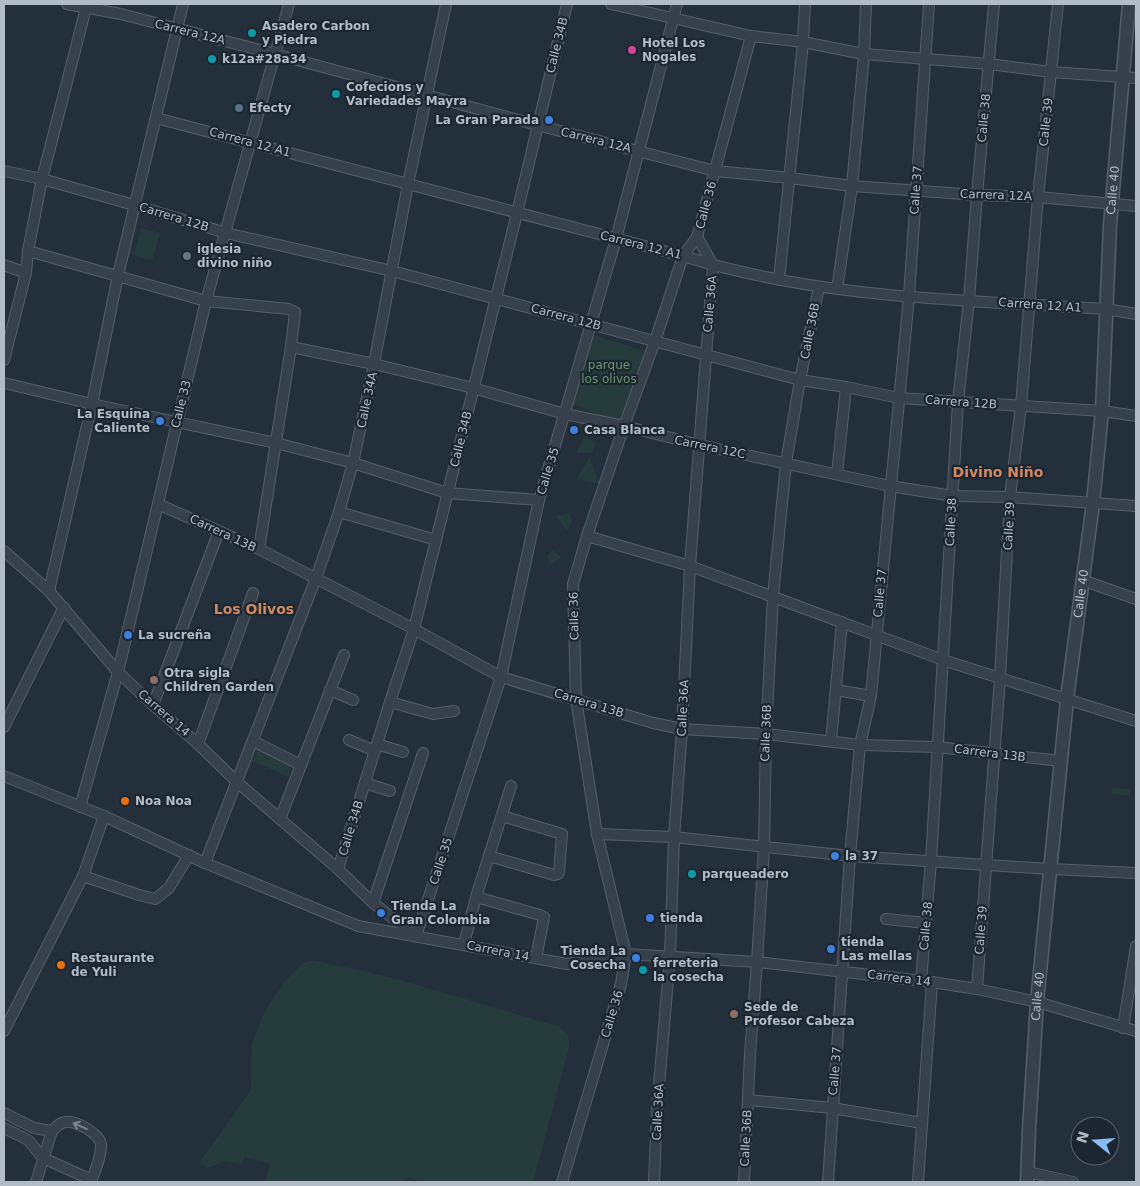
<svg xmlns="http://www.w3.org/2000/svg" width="1140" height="1186" font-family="'DejaVu Sans',sans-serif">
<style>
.green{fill:#253b3c}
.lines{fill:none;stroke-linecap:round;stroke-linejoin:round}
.minor-casing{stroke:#555f69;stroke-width:12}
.tertiary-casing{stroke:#555f69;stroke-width:15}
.minor{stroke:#37414b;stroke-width:10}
.tertiary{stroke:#37414b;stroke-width:12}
.oneway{stroke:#7b858f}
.culture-dot{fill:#0f9aa8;stroke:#1c2630;stroke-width:2}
.hotel-dot{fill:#d1479c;stroke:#1c2630;stroke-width:2}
.service-dot{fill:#5c6f8a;stroke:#1c2630;stroke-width:2}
.shop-dot{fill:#3f7fe0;stroke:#1c2630;stroke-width:2}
.worship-dot{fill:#6b7280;stroke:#1c2630;stroke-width:2}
.education-dot{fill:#8d6e63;stroke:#1c2630;stroke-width:2}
.food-dot{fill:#e8710a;stroke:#1c2630;stroke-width:2}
.labels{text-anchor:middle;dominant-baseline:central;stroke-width:4.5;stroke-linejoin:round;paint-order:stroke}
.poi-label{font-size:12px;font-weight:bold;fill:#b2bcc7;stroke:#1c2630;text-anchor:start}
.street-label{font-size:12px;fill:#b2bcc7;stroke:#1c2630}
.park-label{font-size:12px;fill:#699770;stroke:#1c2630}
.neighbourhood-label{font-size:14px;font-weight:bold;fill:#d28962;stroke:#1c2630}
</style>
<rect width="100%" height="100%" fill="#232f3b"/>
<g class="green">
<path d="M141,228L160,233L152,261L134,255Z"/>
<path d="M593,335L645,351L619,422L570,403Z"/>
<path d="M584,437L596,443L592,453H576Z"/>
<path d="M590,457C592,467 598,474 599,484L576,479Z"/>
<path d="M570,513L572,522L567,531L556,516Z"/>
<path d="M553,550L561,558L550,565L547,556Z"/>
<path d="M260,747L294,762L288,777L252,761Z"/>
<path d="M1112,787L1130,789V796L1111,794Z"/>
<path d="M314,960L393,978L558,1026C569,1034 571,1039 568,1052L533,1182H426L406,1177L404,1182H265L270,1164L245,1157L241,1165L225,1161L208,1168L199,1163L251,1090L252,1043L265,1011L285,981L303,963Z"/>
</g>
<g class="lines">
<defs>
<g id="minor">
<path d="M67,4L121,14L275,54L537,125L715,171L790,178L852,186L977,195L1038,197L1136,206"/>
<path d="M611,4L751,36L803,42L864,54L989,64L1051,72L1136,78"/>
<path d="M156,118L683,256C820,299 965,300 1106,309L1136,314"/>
<path d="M4,171L42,179L134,205L226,233L392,271L800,380L846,387L899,398L1102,411L1136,416"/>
<path d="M28,251L206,301L289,309L295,312L291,347L259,549"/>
<path d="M4,265L26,273"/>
<path d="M779,280L803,42L805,4"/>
<path d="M837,289L852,186L864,54L866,4"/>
<path d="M291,347L374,364L473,388L565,414L624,426L700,445L890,486L953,496L1010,497L1136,506"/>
<path d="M4,360L26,273L28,251L42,179L87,4"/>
<path d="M4,383L92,404L276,443L353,463L447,493L539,500"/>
<path d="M837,474L846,387"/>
<path d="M158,504L259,549L414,629L501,677L653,723L682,729L766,734L860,745L937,747L1061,761"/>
<path d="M339,512L436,540"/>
<path d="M587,536L690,566L943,660L1136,721"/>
<path d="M4,551L49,591L118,672L153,705L198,744L237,782L338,869L373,903L415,935"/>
<path d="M1082,580L1136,599"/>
<path d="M49,591L92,404L118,275L183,4"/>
<path d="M330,690L353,700"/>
<path d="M836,690L871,696"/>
<path d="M390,702L433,714L454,711"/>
<path d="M153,705L219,531"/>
<path d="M4,727L64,607"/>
<path d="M349,740L375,751"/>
<path d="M253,741L301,765"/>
<path d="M831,741L842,622"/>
<path d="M198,744L253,593"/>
<path d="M377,744L403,752"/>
<path d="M4,776L104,816L205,863L358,926L567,964L626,954L757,962L932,982L977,989L1037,1002L1136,1031"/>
<path d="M365,783L390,791"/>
<path d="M80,807L118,672L206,301L289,4"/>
<path d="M280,819L344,655"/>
<path d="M597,834L674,837L850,856L1050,869L1136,873"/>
<path d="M489,856L554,875L558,874L559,872L562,834L502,816"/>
<path d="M205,863L316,578L339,512L353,463L374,364L408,184L446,4"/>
<path d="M338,869L390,702L414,629L517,213L567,4"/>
<path d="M83,876L139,895L155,899L169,888L189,855"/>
<path d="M476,897L540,915L544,917L536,958"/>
<path d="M373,903L423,753"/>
<path d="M886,919L926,923"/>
<path d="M416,936L501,677L539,500L616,239L677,4"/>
<path d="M464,944L476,897L511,786"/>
<path d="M921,981L931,861L958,402L969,300L977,195L994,4"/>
<path d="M977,989L1000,678L1010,497L1021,406L1038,197L1058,4"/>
<path d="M1123,1028L1136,946"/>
<path d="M4,1031L83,876L104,816"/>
<path d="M748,1100L832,1108L922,1123"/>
<path d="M4,1113L34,1128L52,1131"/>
<path d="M4,1128L28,1140L43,1158L92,1180"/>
<path d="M1028,1172L1073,1182"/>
<path d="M36,1182L52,1131C56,1127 59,1123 65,1122C75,1120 99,1133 101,1144C102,1155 95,1171 91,1182"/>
<path d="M562,1182L621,984L626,954L597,834L576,699L573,584L587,536L624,426L655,341L683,256L697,237L751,36"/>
<path d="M654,1182L657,1109L670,956L674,837L682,729L690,566L713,265L697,237"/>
<path d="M744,1182L750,1054L757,962L764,847L766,734L773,596L786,463L800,380L819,287"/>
<path d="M828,1182L850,856L860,745L871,696L909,296L929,4"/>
<path d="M918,1182L932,982"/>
</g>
<g id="tertiary">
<path id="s1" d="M1027,1182L1029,1129L1037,1002L1067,699L1093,503L1102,411L1110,225L1129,4"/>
</g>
</defs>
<use href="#minor" class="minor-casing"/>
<use href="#tertiary" class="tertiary-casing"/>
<use href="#minor" class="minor"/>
<use href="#tertiary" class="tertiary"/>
</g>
<defs><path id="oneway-shaft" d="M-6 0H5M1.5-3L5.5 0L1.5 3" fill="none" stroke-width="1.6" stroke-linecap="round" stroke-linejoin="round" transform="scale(1.25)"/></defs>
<use class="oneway" href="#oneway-shaft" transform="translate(80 1126) rotate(-156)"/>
<g class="culture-dot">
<circle cx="252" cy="33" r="5"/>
<circle cx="212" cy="59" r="5"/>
<circle cx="336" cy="94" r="5"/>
<circle cx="692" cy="874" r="5"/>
<circle cx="643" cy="970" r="5"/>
</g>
<circle class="hotel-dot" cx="632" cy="50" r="5"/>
<circle class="service-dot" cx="239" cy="108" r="5"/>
<g class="shop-dot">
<circle cx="549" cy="120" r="5"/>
<circle cx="160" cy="421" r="5"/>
<circle cx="574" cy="430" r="5"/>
<circle cx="128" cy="635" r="5"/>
<circle cx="835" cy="856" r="5"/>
<circle cx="381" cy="913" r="5"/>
<circle cx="650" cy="918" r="5"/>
<circle cx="831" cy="949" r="5"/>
<circle cx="636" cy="958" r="5"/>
</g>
<circle class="worship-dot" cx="187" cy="256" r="5"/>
<g class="education-dot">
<circle cx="154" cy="680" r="5"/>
<circle cx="734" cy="1014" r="5"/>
</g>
<g class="food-dot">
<circle cx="125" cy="801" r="5"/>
<circle cx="61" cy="965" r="5"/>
</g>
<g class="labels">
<g class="poi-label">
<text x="262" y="26">Asadero Carbon<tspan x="262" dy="14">y Piedra</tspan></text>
<text x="642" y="43">Hotel Los<tspan x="642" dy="14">Nogales</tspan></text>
<text x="222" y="59">k12a#28a34</text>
<text x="346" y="87">Cofecions y<tspan x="346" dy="14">Variedades Mayra</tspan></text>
<text x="249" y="108">Efecty</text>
<text x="539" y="120" text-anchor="end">La Gran Parada</text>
<text x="197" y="249">iglesia<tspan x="197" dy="14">divino niño</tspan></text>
<text x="150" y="414" text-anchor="end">La Esquina<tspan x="150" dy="14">Caliente</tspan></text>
<text x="584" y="430">Casa Blanca</text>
<text x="138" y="635">La sucreña</text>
<text x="164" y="673">Otra sigla<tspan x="164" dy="14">Children Garden</tspan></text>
<text x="135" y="801">Noa Noa</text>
<text x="845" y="856">la 37</text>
<text x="702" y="874">parqueadero</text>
<text x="391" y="906">Tienda La<tspan x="391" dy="14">Gran Colombia</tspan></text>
<text x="660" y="918">tienda</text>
<text x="841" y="942">tienda<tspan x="841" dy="14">Las mellas</tspan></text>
<text x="626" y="951" text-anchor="end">Tienda La<tspan x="626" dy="14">Cosecha</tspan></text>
<text x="71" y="958">Restaurante<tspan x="71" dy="14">de Yuli</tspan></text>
<text x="653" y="963">ferreteria<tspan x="653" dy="14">la cosecha</tspan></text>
<text x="744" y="1007">Sede de<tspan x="744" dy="14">Profesor Cabeza</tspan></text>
</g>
<g class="street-label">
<text transform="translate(190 32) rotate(14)">Carrera 12A</text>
<text transform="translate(557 45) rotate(-76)">Calle 34B</text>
<text transform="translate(984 118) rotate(-85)">Calle 38</text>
<text transform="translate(1046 122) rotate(-84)">Calle 39</text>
<text transform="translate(596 140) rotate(14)">Carrera 12A</text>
<text transform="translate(250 142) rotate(15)">Carrera 12 A1</text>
<text transform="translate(916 190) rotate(-86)">Calle 37</text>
<text stroke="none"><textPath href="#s1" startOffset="996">Calle 40</textPath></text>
<text transform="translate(996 195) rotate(2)">Carrera 12A</text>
<text transform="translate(706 205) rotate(-75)">Calle 36</text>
<text transform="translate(174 217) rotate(17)">Carrera 12B</text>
<text transform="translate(641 245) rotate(14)">Carrera 12 A1</text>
<text transform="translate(710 304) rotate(-85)">Calle 36A</text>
<text transform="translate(1040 305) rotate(4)">Carrera 12 A1</text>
<text transform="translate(566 317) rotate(15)">Carrera 12B</text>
<text transform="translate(810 331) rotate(-79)">Calle 36B</text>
<text transform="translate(367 400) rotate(-78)">Calle 34A</text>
<text transform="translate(961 402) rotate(4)">Carrera 12B</text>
<text transform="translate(181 404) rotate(-76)">Calle 33</text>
<text transform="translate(461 439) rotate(-76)">Calle 34B</text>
<text transform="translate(710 447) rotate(12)">Carrera 12C</text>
<text transform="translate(548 471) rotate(-73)">Calle 35</text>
<text transform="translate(951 522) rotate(-87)">Calle 38</text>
<text transform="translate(1009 526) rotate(-87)">Calle 39</text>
<text transform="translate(223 533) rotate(25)">Carrera 13B</text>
<text transform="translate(880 593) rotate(-85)">Calle 37</text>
<text stroke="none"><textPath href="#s1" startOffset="591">Calle 40</textPath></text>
<text transform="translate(574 616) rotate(-91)">Calle 36</text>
<text transform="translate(589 703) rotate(17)">Carrera 13B</text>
<text transform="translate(683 708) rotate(-87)">Calle 36A</text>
<text transform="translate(164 713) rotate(41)">Carrera 14</text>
<text transform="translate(766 733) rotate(-88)">Calle 36B</text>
<text transform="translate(990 753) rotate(7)">Carrera 13B</text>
<text transform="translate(351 828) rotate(-73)">Calle 34B</text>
<text transform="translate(441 861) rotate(-72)">Calle 35</text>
<text transform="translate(926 926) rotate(-85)">Calle 38</text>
<text transform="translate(981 930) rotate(-86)">Calle 39</text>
<text transform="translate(498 951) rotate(11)">Carrera 14</text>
<text transform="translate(899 978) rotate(7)">Carrera 14</text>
<text stroke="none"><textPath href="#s1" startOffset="186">Calle 40</textPath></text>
<text transform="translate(612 1014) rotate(-73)">Calle 36</text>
<text transform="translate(835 1071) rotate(-85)">Calle 37</text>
<text transform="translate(658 1112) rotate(-87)">Calle 36A</text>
<text transform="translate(746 1138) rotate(-87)">Calle 36B</text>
</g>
<g class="park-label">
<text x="609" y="365">parque<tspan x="609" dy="14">los olivos</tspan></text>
</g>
<g class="neighbourhood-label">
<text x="998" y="472">Divino Niño</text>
<text x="254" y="609">Los Olivos</text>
</g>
</g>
<rect width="1140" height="1186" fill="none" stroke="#b2bcc7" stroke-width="10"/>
<g transform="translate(1095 1141) rotate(287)"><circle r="24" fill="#1c2630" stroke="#58626c"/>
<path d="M0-4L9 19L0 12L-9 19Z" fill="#88bcf6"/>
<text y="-8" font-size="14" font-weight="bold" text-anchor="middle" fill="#b2bcc7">N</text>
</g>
</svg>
